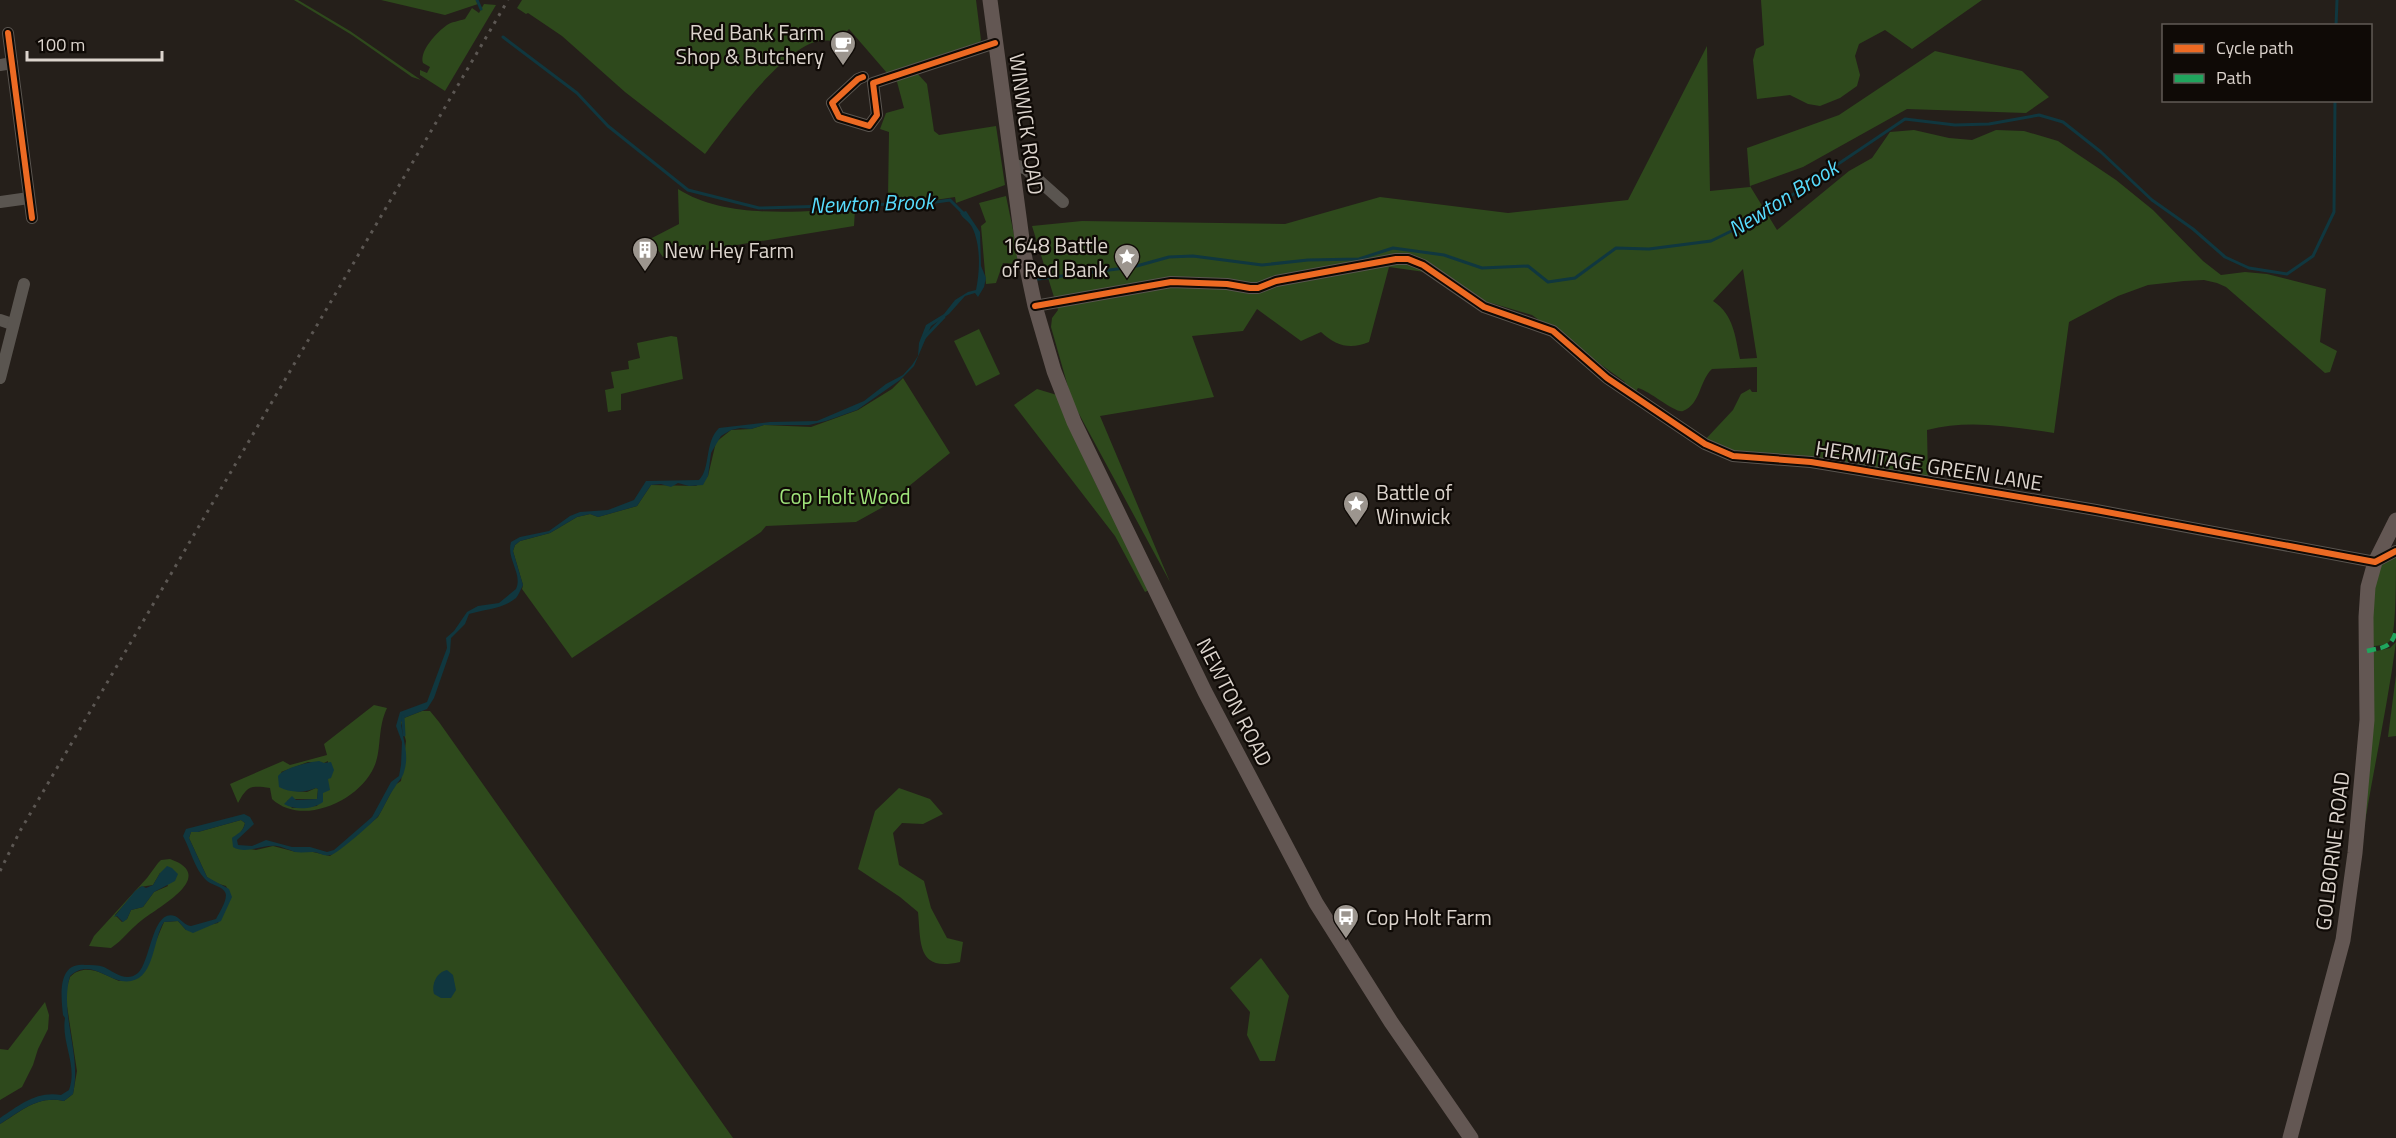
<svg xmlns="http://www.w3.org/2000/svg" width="2396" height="1138" font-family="'Titillium Web',sans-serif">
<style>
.green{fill:#2e491c;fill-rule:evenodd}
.water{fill:#10373f}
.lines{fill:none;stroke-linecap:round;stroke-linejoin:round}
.stream{stroke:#10373f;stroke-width:3}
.minor{stroke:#5a5550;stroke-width:12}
.major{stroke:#635753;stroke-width:15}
.rail{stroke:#5c5753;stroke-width:3;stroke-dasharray:3 6;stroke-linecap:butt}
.quiet{stroke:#20a55d;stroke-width:4.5;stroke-dasharray:9 4.5;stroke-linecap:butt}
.cycleway-casing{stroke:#0f0a06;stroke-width:10}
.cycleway{stroke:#ed6a23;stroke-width:6}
.labels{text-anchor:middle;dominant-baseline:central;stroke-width:4.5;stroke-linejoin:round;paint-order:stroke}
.poi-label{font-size:21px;fill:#dcd4cd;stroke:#0f0a06;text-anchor:start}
.street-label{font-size:21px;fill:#dcd4cd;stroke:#0f0a06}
.park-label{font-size:21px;fill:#a0e47b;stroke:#0f0a06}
.water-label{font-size:22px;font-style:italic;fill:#57dbfc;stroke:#0f0a06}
</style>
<rect width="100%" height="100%" fill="#251f1a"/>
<g class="green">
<path d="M294,0H298L350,31L421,80L412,77L352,35Z"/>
<path d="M381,0H476L478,4L445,15Z"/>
<path d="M522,0H976L981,40L980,42L887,73L849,29L838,41C832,41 825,40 819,41C783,47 727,125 705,154L625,92L562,36L528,13L526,14L517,8Z"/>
<path d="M1761,0H1982L1912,49L1885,30L1859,44L1855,56L1860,75L1857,86L1840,98L1820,106L1808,104L1790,95L1757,99L1753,60L1756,49L1764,45Z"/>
<path d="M484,4L496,5L445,91L420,75V70L427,73L430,67L423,63C419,51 437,32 447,25C451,22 459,21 465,19L472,8L479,13Z"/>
<path d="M1707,46L1710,191L1750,187L1747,148L1839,115L1935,51L2022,71L2049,97L2026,113L1907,109L1803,167L1750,186L1777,230L1849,171L1872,158L1890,132L1914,130L1949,138L1972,140L1996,130L2024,131L2058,141L2116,180L2153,210L2203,261L2221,275L2245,272L2267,274L2326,289L2320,342L2337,351L2330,372L2325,373L2226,287L2217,283L2204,280L2184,281L2148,285L2118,296L2069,322L2054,433C2012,427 1969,419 1927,430L1928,477L1750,456L1703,442L1733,410L1741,394L1750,389L1752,392H1757V367L1712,369C1699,381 1701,404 1683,411C1676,414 1650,391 1638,388L1635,393L1624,386L1625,382L1532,315L1467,296L1439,274L1389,267L1369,342C1350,350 1336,346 1321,332L1301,341L1257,309L1243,331L1192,336L1214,397L1100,416L1170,582L1072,401L1051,327L1052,318L1058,310L1032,226L1082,221L1285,224L1380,197L1508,213L1628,200ZM1743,269L1757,358L1740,359C1735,336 1734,315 1713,301Z"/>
<path d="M916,72L927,84L934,131L939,135L996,126L1005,185L956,203L955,197L935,200L888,198L889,132L880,129L886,113L904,108L896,78Z"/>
<path d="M678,189C726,220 800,211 855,209L854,226L663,257L650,239L679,224Z"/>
<path d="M1006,196L1020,264L1003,263L996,283L986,284L981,226L986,222L979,203Z"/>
<path d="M979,329L1000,374L976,386L954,341Z"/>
<path d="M671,336L677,337L683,379L621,394V410L608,412L605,390L614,388L611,372L629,369L628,361L640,358L637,343Z"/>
<path d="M903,378L950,453L883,507L856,522L766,526L761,532L572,658L522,589L523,585L513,551L515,545L520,541L550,533L577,517L590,514L598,517L637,506L651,485L696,486L708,476L716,442L731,430L751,429L764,425L811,427L858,410L892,389Z"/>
<path d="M1037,389L1057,395L1092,476L1149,590L1145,592L1115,536L1014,405Z"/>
<path d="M2396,555C2396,574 2396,621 2392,638C2389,645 2379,646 2371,646L2370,607L2379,566Z"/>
<path d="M2396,642C2387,711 2371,779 2361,848L2372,652L2390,648Z"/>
<path d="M2396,675V736L2388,737Z"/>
<path d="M374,705L387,708C377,729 382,750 374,767C359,801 302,827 272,799L270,788C249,785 247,787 238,803L230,784L283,761L290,765L327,755L324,744ZM328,761L327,779L317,806L292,808L287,801L290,799H317L318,789L316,788L307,792L295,791L281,772L308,762L324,763Z"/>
<path d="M422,711H430L439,722L733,1138H0V1124C22,1111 37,1095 64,1101L73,1094L77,1071L65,993L70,977C85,962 103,974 119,981L142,974L164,922L178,921L186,930L218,923L231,897L226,886L216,883L207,877L189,838L191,832H198L241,820L245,823C243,832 235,838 233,846L256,850L273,846L296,852H313L330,856L378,817L395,785L401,781L406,741L401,722L404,718Z"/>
<path d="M899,788L930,799L943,814L923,824L902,823L893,833L899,865L924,881L931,908L947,938L963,942L960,962C917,972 921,944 918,912L900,897L858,869L875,811Z"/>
<path d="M170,859C218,876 160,906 142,920C131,928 123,940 111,948L89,946L94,936L147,878L158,863L161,860ZM160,873L168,886L154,892L143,907L131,910L127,919L122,922L115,915L140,887L153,885Z"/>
<path d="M1261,958L1289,996L1275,1061H1260L1247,1035L1250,1012L1230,988Z"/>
<path d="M45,1002L49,1015L48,1029L38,1049L33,1065L22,1087L0,1100V1049L8,1050Z"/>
</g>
<g class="water">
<path d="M966,211L980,232L981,266L986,278L984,287L978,297L975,293L965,296L949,314L931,326L914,366L900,380L857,410L826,421L809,425H764L751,429L740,428L731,430L721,436L711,453L708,476L703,485L689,486L678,483L671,487L661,484L651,485L637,506L598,517L590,514L577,517L550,533L520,541L515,545L513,551L523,585C521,589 518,596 516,598C503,609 484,609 469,614L465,624L451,638L450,652L434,698L427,709L404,718L401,722C402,739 410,753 404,772C402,779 398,781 395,787C388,796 385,806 379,815C375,821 337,854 331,855C323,857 319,852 313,852C307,852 301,853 295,852C289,850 283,847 277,846C263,844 246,855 233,847L232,838C235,835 244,832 245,823L241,820L198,832H191L189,838L207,877L229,889L232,897L221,921L193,933L186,930L178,921L164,922C153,938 155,977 131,981C109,985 92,956 70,976C59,1015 82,1053 73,1094L64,1101C38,1095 21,1111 0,1124V1118C20,1105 36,1091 61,1095L69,1090C78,1065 61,1043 65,1018L63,1015C61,996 57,962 85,965C91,965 98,965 104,967C114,972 126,983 138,973C151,961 152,908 175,916C181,919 184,925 191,926L216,919C219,913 229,898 225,892C221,885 211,886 205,879C195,869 190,849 183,836L186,829L244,814L250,817L254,824L237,840L238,845L252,846L266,840L292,847H310L327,852L334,850L372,817L391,782L399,776L401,765L402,742L396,726L400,712L427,702L447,648L446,638L454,631L467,612L478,606L499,603L516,589C523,574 506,559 511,542L520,537L549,531L570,516L580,512L608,510L634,500L646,481L699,480C711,468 704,443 719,428L770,422L817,421L864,401L886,384L903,375L912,365L918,356L919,343L926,325L944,314L955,300L968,292L976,290C980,271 981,245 972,227C969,221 963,219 960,213Z"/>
<path d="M319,761L324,763L331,762L334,770L331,778L328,779L330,790L323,793V802C313,809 296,811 284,804L292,796L296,800L317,799L318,789L316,788C304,793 290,793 279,787L278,776C284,768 308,762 319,761Z"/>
<path d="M167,866L172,868L178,874L175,881L154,892L143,907L131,910L127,919L123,922L117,916L114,917L135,891L142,886L146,888L153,885L160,873Z"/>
<path d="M447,970L453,975L456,990L451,998H441L434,994C431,984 437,972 447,970Z"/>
</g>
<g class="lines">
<g class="stream">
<path d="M477,0L481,9"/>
<path d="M2336,26L2337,0"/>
<path d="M503,37L577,93L608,126L688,190L759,208L929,203L950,200L965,215"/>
<path d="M1038,279L1133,267L1169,257L1193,256L1262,265L1308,260L1359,259L1393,248L1444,255L1482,268L1528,266L1548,282L1575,278L1616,248L1649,249L1711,241L1758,218L1905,119L1955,125L1989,124L2039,115L2063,122L2101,152L2152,200L2193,229L2225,257L2249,268L2287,274L2313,256L2334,212L2335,100"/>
<path d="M924,338L944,317"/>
<path d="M403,717L404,735"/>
</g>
<g class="minor">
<path d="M8,33L32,218"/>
<path d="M0,65L12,63"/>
<path d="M863,77L858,79L832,103L839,117L869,126L877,115L873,83L995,43"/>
<path d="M1011,163L1026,169L1063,202"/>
<path d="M0,202L29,198"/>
<path d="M1035,306L1171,282L1227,284L1250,288H1258L1276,281L1396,259H1408L1423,265L1484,307L1553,331L1607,378L1705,444L1733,456L1811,462L1860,470L2096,510L2375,562L2396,551"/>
<path d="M0,320L12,324"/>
<path d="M0,378L24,284"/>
</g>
<g class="major">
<path d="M990,0L1024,254L1035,306L1054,371L1074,422L1205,692L1316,903L1391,1022L1471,1138"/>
<path d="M2290,1138L2343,940L2355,853L2367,720L2366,617L2368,587L2375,562L2396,520"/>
</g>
<path class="rail" d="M0,871L20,831L508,0"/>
<path class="quiet" d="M2367,651C2383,647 2391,649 2396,631"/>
<defs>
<g id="cycleway">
<path d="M8,33L32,218"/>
<path d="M863,77L858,79L832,103L839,117L869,126L877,115L873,83L995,43"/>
<path d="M1035,306L1171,282L1227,284L1250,288H1258L1276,281L1396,259H1408L1423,265L1484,307L1553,331L1607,378L1705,444L1733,456L1811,462L1860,470L2096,510L2375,562L2396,551"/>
</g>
</defs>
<use href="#cycleway" class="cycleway-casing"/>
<use href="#cycleway" class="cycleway"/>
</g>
<defs>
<symbol id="cafe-pin" viewBox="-11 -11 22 30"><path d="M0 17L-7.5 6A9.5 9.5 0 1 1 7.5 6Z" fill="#9c958e" stroke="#0f0a06"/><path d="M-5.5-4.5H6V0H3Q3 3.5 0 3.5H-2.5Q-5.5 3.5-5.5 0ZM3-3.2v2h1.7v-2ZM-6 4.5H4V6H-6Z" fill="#fff"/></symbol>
<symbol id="building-pin" viewBox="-11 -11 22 30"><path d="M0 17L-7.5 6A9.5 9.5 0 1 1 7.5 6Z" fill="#9c958e" stroke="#0f0a06"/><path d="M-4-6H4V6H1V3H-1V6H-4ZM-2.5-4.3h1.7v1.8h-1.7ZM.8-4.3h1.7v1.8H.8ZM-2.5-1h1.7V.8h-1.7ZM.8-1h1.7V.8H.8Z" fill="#fff"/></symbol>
<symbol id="sight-pin" viewBox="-11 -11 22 30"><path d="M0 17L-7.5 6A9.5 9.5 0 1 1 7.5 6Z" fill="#9c958e" stroke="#0f0a06"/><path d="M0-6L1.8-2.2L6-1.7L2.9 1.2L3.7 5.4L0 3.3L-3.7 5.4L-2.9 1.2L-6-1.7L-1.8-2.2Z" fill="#fff"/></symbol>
<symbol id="bus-pin" viewBox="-11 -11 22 30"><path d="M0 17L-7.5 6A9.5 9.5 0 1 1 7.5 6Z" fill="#9c958e" stroke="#0f0a06"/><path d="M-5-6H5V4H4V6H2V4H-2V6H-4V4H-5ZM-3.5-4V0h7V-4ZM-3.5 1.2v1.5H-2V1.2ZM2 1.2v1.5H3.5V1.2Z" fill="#fff"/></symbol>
</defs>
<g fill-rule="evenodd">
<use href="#cafe-pin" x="828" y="29" width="30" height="40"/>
<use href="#building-pin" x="630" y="235" width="30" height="40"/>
<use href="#sight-pin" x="1112" y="242" width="30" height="40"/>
<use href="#sight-pin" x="1341" y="489" width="30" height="40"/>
<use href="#bus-pin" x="1331" y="902" width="30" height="40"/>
</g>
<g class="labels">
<g class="poi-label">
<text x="824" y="32" text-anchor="end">Red Bank Farm<tspan x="824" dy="24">Shop &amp; Butchery</tspan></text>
<text x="1108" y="245" text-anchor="end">1648 Battle<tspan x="1108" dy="24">of Red Bank</tspan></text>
<text x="664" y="250">New Hey Farm</text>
<text x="1376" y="492">Battle of<tspan x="1376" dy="24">Winwick</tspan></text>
<text x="1366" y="917">Cop Holt Farm</text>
</g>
<g class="street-label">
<text transform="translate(1027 124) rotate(82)">WINWICK ROAD</text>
<text transform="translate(1929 465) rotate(9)">HERMITAGE GREEN LANE</text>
<text transform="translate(1235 702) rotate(63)">NEWTON ROAD</text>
<text transform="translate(2332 851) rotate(-83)">GOLBORNE ROAD</text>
</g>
<g class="park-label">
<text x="845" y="496">Cop Holt Wood</text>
</g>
<g class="water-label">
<text transform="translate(1783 198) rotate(-32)">Newton Brook</text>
<text transform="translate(872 203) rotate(-2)">Newton Brook</text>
</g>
</g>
<rect x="2162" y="24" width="210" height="78" fill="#0f0a06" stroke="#615b56" stroke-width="1.5"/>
<rect x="2174" y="44" width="30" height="9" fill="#ed6a23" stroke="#615b56" stroke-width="1.5"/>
<text x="2216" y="54" font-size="18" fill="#dcd4cd">Cycle path</text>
<rect x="2174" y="74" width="30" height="9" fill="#20a55d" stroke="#615b56" stroke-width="1.5"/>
<text x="2216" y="84" font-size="18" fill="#dcd4cd">Path</text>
<path d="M27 51v9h135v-9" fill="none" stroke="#dcd4cd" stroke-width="3"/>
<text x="36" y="51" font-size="18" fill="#dcd4cd" stroke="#0f0a06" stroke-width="4.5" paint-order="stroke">100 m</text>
</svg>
